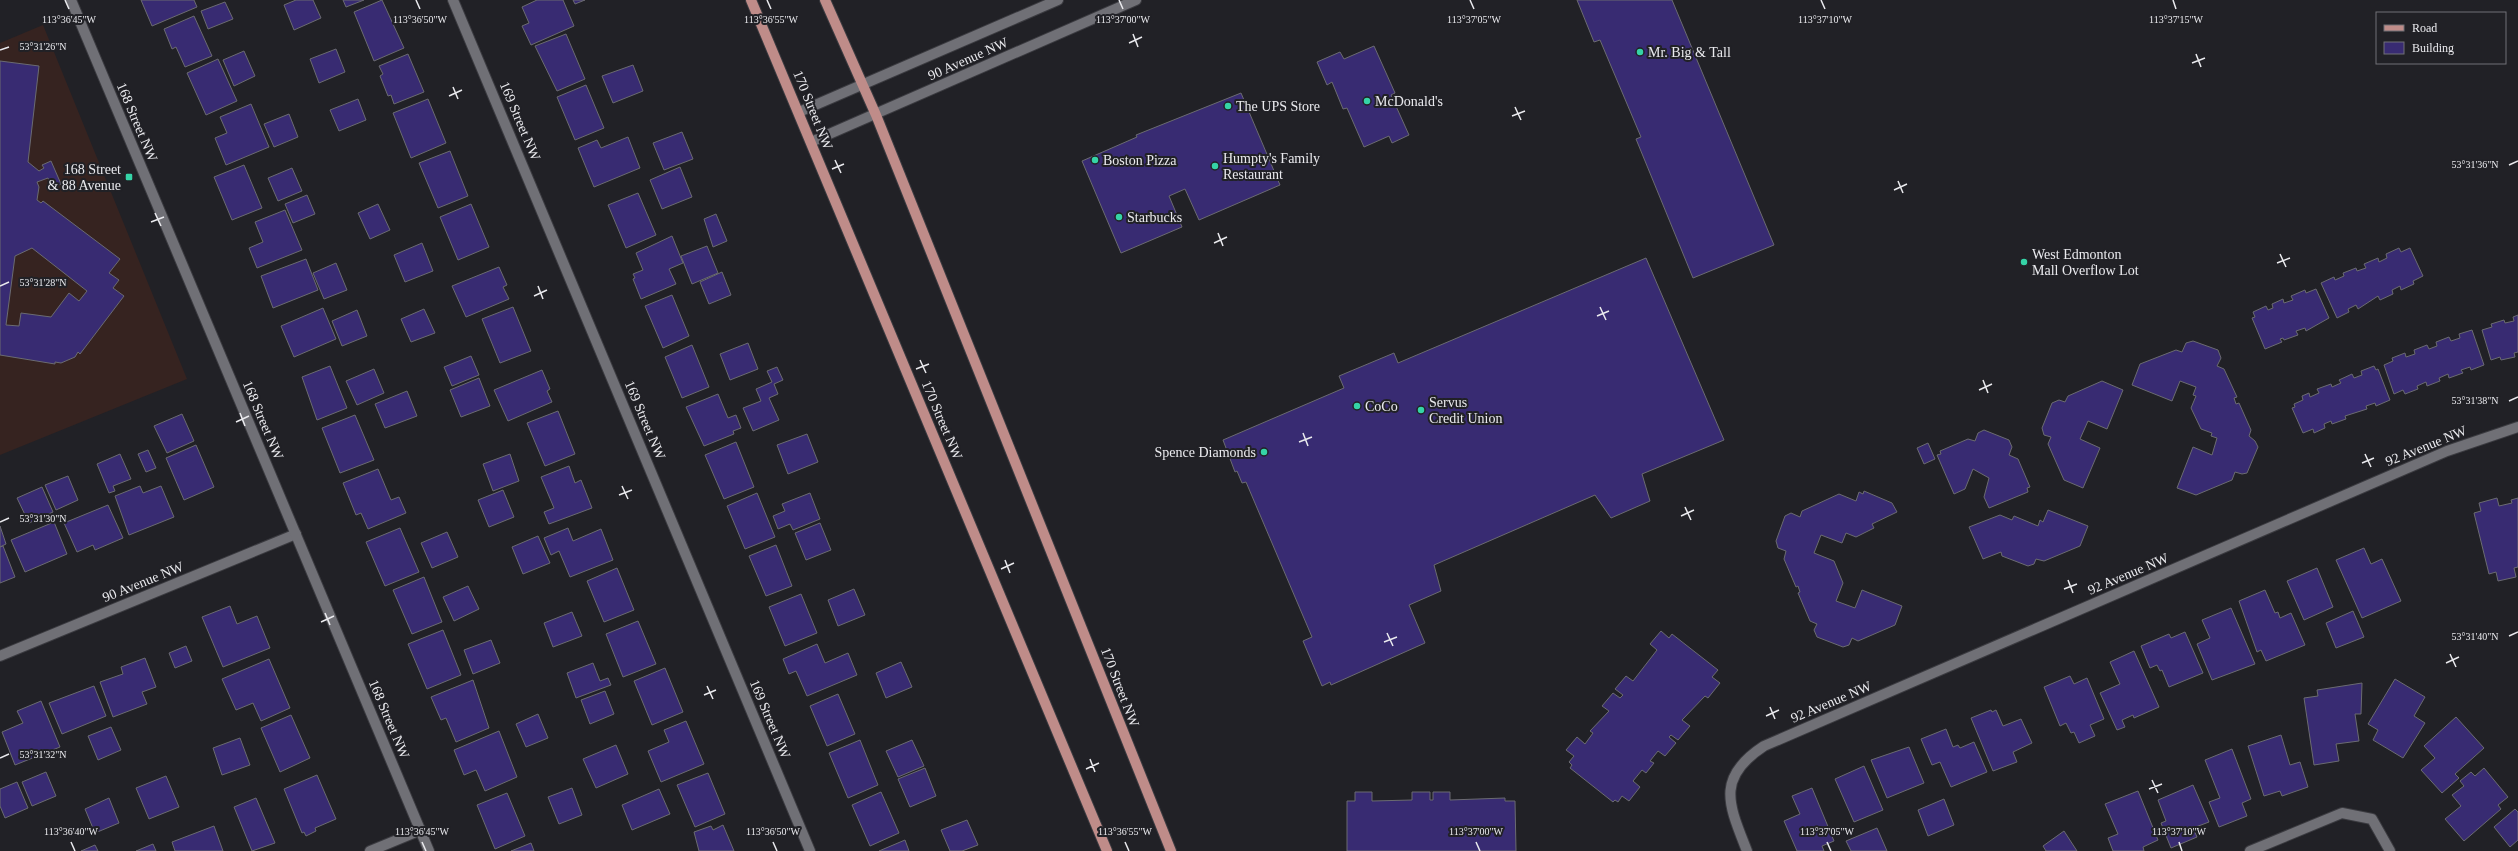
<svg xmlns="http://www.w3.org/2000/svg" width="2518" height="851" font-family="'Times New Roman',serif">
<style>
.medical{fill:#362320}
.building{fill:#382b72;stroke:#6b6b71;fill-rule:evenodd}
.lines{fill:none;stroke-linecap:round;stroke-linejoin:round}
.street-casing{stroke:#3b3b40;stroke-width:12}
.secondary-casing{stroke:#3b3b40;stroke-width:12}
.primary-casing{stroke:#3b3b40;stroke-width:12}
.street{stroke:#707076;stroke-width:10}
.secondary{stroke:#707076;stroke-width:10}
.primary{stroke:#bf8c89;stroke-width:10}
.ticks{fill:none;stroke:#eaeaee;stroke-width:1.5}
.poi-dot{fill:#35d4a7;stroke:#212126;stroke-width:1.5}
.labels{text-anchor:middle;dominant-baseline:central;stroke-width:4;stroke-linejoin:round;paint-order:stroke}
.poi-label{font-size:14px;fill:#eaeaee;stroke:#212126;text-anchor:start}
.street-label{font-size:14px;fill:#eaeaee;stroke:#212126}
.ticks-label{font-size:10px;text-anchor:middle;fill:#eaeaee;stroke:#212126;stroke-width:4;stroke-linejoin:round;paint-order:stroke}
</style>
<rect width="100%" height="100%" fill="#212126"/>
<path class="medical" d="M43,25L187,379L0,455V43Z"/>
<g class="building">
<path d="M141,0H194L197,7L152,26Z"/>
<path d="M296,0H313L321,18L294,30L284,5Z"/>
<path d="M343,0H364L346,7Z"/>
<path d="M382,0L404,48L374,61L354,12Z"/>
<path d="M537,0H563L574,26L531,45L522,26L529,23L522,7Z"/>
<path d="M573,0H585L575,4Z"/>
<path d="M1577,0H1672L1774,245L1693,278L1636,139L1641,137L1600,40L1594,42Z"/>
<path d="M225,2L233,19L208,29L201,11Z"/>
<path d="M194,16L212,56L185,67L176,47L172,49L164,29Z"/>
<path d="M566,34L585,79L557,91L535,46Z"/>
<path d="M1374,46L1395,93L1391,95L1409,135L1392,143L1389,136L1364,147L1347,108L1343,109L1332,82L1327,85L1317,62L1340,52L1344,59Z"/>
<path d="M336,49L345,72L319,83L310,59Z"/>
<path d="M244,51L255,76L234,86L223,60Z"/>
<path d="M408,54L424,92L394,104L391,95L388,96L380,76L383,74L379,66Z"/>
<path d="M218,59L237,101L206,115L187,73Z"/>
<path d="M0,61L39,66L28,162L39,171L44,168L42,165L51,161L61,184L52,188L48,178L37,182L39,187L37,200L41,203L43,201L120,259L109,273L119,280L113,288L124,296L80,354L78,352L75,357L61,363L55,362V364L0,355ZM32,248L87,291L79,301L69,293L51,317L21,313L19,326L6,325L15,256Z"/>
<path d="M633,65L643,91L613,103L602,76Z"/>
<path d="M586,85L604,128L575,140L557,97Z"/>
<path d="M1241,93L1280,185L1199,220L1185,189L1169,196L1182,227L1121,253L1082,161L1137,137L1136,135Z"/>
<path d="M358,99L366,120L339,131L330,110Z"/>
<path d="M428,99L446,143L411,158L393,113Z"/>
<path d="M251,104L269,147L226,165L215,138L227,133L220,117Z"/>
<path d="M289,114L298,137L274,147L264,124Z"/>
<path d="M682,132L693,159L664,170L653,143Z"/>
<path d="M628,137L640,168L594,187L578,148L597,140L601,148Z"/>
<path d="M450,151L468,196L438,208L419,163Z"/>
<path d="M244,165L262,208L232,220L214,177Z"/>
<path d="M680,167L692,197L662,209L650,180Z"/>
<path d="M292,168L302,191L278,201L268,178Z"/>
<path d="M638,193L656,235L626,248L608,205Z"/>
<path d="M307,195L315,214L293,223L285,204Z"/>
<path d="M378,204L390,230L370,239L358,213Z"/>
<path d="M471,204L489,247L458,260L440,217Z"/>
<path d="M285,210L302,250L257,268L249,248L263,242L255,222Z"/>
<path d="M716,214L727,241L713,247L704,219Z"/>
<path d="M672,236L683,263L669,269L676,284L641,299L633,279L635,278L633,274L643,270L636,253Z"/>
<path d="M422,243L433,271L405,282L394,255Z"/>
<path d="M707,246L718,273L692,284L681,256Z"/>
<path d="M2399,248L2401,252L2410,248L2423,276L2413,281L2414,284L2401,290L2400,286L2392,290L2393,294L2380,300L2378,296L2358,309L2356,305L2348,309L2349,312L2337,318L2321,283L2334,277L2335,280L2344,276L2343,273L2356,268L2357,271L2366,268L2364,264L2378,258L2379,262L2387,258L2386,254Z"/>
<path d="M1646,258L1724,440L1642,474L1650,501L1611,518L1595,495L1434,565L1441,591L1409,605L1425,643L1331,685L1330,682L1322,686L1303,641L1312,637L1246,482L1242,483L1237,471L1235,472L1223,440L1344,388L1339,376L1394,353L1398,363Z"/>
<path d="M306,259L318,290L273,308L261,276Z"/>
<path d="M336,263L347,290L324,299L313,273Z"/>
<path d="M499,267L507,285L503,287L509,299L466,317L452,286Z"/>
<path d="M722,272L731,295L709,304L700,282Z"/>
<path d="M2316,289L2329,318L2306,331L2305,328L2296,331L2298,335L2284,340L2283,338L2280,339L2282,342L2265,349L2252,318L2255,317L2253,312L2266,306L2268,310L2273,308L2272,304L2283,299L2284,303L2293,300L2291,296L2305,290L2306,293Z"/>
<path d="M672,295L689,336L663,348L645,306Z"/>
<path d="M513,307L531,351L500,363L482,319Z"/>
<path d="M323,308L336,339L294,357L281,326Z"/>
<path d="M424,309L435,333L411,342L401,319Z"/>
<path d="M357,310L367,336L342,346L332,321Z"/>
<path d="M2518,315V352L2514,353L2515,357L2501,360L2500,357L2491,360L2482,330L2492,327L2491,324L2504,320L2505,323L2514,321L2513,317Z"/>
<path d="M2472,330L2484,365L2471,370L2470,367L2461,370L2463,373L2449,378L2448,374L2439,378L2440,381L2427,386L2426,382L2417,386L2418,389L2405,394L2403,390L2394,394L2384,365L2393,361L2392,358L2405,353L2406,357L2415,354L2414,350L2427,345L2429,349L2437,346L2436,342L2449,337L2451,341L2460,338L2459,334Z"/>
<path d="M2193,341L2218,350L2221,358L2217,366L2224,369L2237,397L2234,398L2236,404L2239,403L2251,430L2249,436L2255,441L2258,447L2247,473L2242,474L2235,472L2232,480L2196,495L2177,488L2193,447L2212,455L2217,438L2211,436L2212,433L2201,429L2191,408L2196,396L2193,395L2196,387L2180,381L2172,401L2132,385L2140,364L2176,350L2182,352L2186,343Z"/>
<path d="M748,343L758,369L730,380L720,354Z"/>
<path d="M692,345L709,387L682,398L665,357Z"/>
<path d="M471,356L479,375L452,386L444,367Z"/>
<path d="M330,366L347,408L317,420L302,377Z"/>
<path d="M2374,366L2376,370L2378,369L2390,400L2376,406L2375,403L2366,406L2367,409L2345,416L2346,419L2332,424L2331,421L2324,424L2325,428L2314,433L2313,429L2303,433L2292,408L2295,407L2294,404L2303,400L2302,396L2309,393L2310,397L2319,393L2317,389L2331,384L2332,387L2341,383L2339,380L2352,374L2354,378L2362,375L2361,371Z"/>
<path d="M777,367L783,380L774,384L778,394L769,398L779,420L753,431L743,408L761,401L756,389L772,382L767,371Z"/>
<path d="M374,369L384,393L357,405L346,381Z"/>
<path d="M542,370L550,389L547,391L552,402L508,421L494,390Z"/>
<path d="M479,378L490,406L461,417L450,390Z"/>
<path d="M2102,381L2123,390L2107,429L2088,421L2080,439L2100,448L2083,488L2064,480L2048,444L2051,437L2044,435L2042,428L2052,403L2059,400L2065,402L2068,396Z"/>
<path d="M407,391L417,416L385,428L375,404Z"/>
<path d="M718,394L728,418L736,415L741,428L733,431L734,434L704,446L686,407Z"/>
<path d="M558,411L575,454L545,466L527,423Z"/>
<path d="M182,414L194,441L167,453L154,426Z"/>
<path d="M355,415L374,460L340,473L322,428Z"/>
<path d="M1984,430L2009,440L2012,447L2009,455L2018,459L2030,487L2027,488L2028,492L1989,508L1984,497L1989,478L1973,469L1965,489L1954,494L1937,455L1941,454L1940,451L1968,439L1975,441L1978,433Z"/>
<path d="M807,434L818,462L788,474L777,445Z"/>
<path d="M736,442L754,487L724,499L705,455Z"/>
<path d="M1928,443L1935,459L1924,464L1917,448Z"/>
<path d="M196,445L214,487L184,500L166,458Z"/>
<path d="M148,450L156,468L146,472L138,454Z"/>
<path d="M120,454L131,479L113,486L115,491L109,493L97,464Z"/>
<path d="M510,454L519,481L493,491L483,464Z"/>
<path d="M569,466L575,483L581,480L592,508L549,524L544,512L554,508L541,477Z"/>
<path d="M378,469L391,500L399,497L406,513L368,529L361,513L356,515L343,483Z"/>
<path d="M68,476L78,500L56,510L45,485Z"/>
<path d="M140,486L143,493L161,486L174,517L129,535L115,496Z"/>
<path d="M42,487L53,512L29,523L17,498Z"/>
<path d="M503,490L514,517L489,527L478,500Z"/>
<path d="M1864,491L1892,503L1897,512L1872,524L1874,528L1856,537L1846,533L1842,543L1821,535L1814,553L1834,561L1843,583L1836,601L1855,608L1862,590L1902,606L1895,625L1858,641L1852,638L1849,645L1843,647L1817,637L1814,630L1817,624L1810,621L1798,593L1800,592L1798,586L1796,587L1784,559L1786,551L1778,548L1776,541L1785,516L1791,513L1800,517L1802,511L1839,494L1856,501L1859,492L1863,494Z"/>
<path d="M757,493L775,537L745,549L727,506Z"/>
<path d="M810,493L820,519L793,530L790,524L778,529L773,516L785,511L782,504Z"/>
<path d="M2497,498L2499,506L2512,503L2511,500L2518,498V567L2514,568L2516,577L2498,581L2496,572L2489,574L2474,513L2481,511L2479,503Z"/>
<path d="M108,505L123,538L95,550L93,545L77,552L64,523Z"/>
<path d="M2048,510L2088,526L2080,546L2044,561L2036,559L2034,564L2028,566L2002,556L2001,552L1983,559L1969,527L2000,515L2012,520L2014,516L2038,526L2040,520L2043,522Z"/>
<path d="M54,522L67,554L25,572L11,540Z"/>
<path d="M820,523L831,550L806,560L795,533Z"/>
<path d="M0,526L6,544L0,547Z"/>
<path d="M400,528L419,572L385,586L366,542Z"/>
<path d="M568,528L573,541L601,529L613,560L570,577L559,551L551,555L544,538Z"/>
<path d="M447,532L458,557L432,568L421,543Z"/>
<path d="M538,536L550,563L523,574L512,547Z"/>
<path d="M776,545L792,586L766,596L749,556Z"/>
<path d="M3,546L15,577L0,583V547Z"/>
<path d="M2364,548L2371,564L2382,559L2401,601L2362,618L2336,560Z"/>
<path d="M617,568L634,610L604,622L587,581Z"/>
<path d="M2317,568L2333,607L2304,620L2287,581Z"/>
<path d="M424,577L442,622L412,634L393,590Z"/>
<path d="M468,586L479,609L454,621L443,597Z"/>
<path d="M854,589L865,615L838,626L828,600Z"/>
<path d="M2265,590L2275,613L2278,612L2280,618L2291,613L2305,645L2266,661L2261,650L2257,652L2239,601Z"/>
<path d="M801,594L817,633L785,646L769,607Z"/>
<path d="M230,606L237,624L257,616L270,648L223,667L202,617Z"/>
<path d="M2231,608L2255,664L2212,680L2197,644L2210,638L2202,620Z"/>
<path d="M2353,611L2364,637L2336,648L2326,623Z"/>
<path d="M572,612L582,636L553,647L544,623Z"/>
<path d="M638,621L656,664L623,677L606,634Z"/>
<path d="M443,630L461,675L427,689L408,644Z"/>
<path d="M1661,631L1669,638L1672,634L1718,670L1712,677L1720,683L1708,698L1705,696L1682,720L1690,726L1678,740L1671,735L1669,737L1676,743L1665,756L1658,751L1650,761L1654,763L1646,773L1642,770L1633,781L1640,787L1629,801L1622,796L1618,802L1615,800L1613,802L1570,768L1572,765L1569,762L1574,756L1566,750L1577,737L1585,744L1593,733L1590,731L1609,711L1602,706L1613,693L1620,698L1623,695L1615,689L1626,676L1633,681L1657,650L1650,644Z"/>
<path d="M2185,632L2203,673L2169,687L2162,670L2160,671L2157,665L2150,668L2141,646L2169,634L2171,638Z"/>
<path d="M491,640L500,663L473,674L464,650Z"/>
<path d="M817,644L825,663L848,653L857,675L807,696L796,671L789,674L783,659Z"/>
<path d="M186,646L192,661L175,668L169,653Z"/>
<path d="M2134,651L2159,707L2134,718L2133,715L2122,720L2125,727L2117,730L2100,693L2120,684L2110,662Z"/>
<path d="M145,658L156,687L142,692L147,704L113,717L100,682L123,674L121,667Z"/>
<path d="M269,659L290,708L261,721L253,703L236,710L222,679Z"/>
<path d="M901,662L912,687L886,698L876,673Z"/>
<path d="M593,663L600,681L608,678L611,685L576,698L567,673Z"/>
<path d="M665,668L683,712L652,725L634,681Z"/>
<path d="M2070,676L2074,684L2087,678L2104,719L2090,725L2095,736L2079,743L2074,732L2071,733L2066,723L2060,726L2044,687Z"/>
<path d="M2395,679L2425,697L2414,716L2425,723L2403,758L2373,740L2378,730L2368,724Z"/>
<path d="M473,680L489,728L456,742L446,718L441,720L431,697Z"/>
<path d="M2362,683L2361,714H2355L2359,741L2336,744L2339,761L2314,765L2304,698L2318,696L2317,690Z"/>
<path d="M94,686L106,716L62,734L49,703Z"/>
<path d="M605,691L614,714L590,724L581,700Z"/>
<path d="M838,694L855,734L827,746L810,706Z"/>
<path d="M41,701L60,747L15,765L2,732L23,723L17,711Z"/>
<path d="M1991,710L1992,712L1996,710L2003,726L2021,719L2032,743L2013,752L2017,762L1993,771L1971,718Z"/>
<path d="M538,714L548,738L526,747L516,724Z"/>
<path d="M291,715L310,758L280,772L261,728Z"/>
<path d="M2456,717L2484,748L2455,774L2459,778L2442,793L2421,770L2435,758L2424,746Z"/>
<path d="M686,721L704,764L661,782L648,751L669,742L664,730Z"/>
<path d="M111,727L121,750L98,760L88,736Z"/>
<path d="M1946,729L1953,747L1958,745L1960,748L1974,742L1987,772L1951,787L1940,762L1932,765L1921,739Z"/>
<path d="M499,731L517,777L485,791L476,770L464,775L454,750Z"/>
<path d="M2281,735L2290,765L2300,762L2308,787L2282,796L2280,791L2264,796L2248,746Z"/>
<path d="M240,738L250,765L222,775L213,748Z"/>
<path d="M860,740L878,785L848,798L829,753Z"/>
<path d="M912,740L924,766L898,777L886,751Z"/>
<path d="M616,745L628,774L596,788L583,759Z"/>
<path d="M1909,747L1924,783L1887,798L1871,760Z"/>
<path d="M2232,749L2251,799L2242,803L2247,816L2219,827L2209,802L2220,798L2205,760Z"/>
<path d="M1864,766L1883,810L1854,822L1835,779Z"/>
<path d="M925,768L936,796L910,807L898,779Z"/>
<path d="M2484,768L2508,797L2498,805L2501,809L2464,841L2445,819L2461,806L2452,795L2464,786L2460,781L2471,772L2475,776Z"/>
<path d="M46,772L56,796L32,806L22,782Z"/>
<path d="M708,773L725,814L695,827L677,785Z"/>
<path d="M317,775L336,819L315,828L316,831L306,836L304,832L302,833L284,789Z"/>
<path d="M166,776L179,807L149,819L136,788Z"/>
<path d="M17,782L28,808L5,818L0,806V789Z"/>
<path d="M2193,785L2209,822L2193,828L2197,837L2171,848L2161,823L2166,821L2158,800Z"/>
<path d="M572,788L582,815L559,824L548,797Z"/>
<path d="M1812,788L1834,841L1822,846L1824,851H1797L1784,821L1800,814L1792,796Z"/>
<path d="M659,789L670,814L632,830L622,805Z"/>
<path d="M2138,791L2158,840L2143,847L2144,851H2113L2108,838L2118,834L2105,804Z"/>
<path d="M881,792L899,833L870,846L852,805Z"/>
<path d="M1355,792H1372V801L1412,800V792H1430V800H1433V792H1450V800L1505,798V801H1515L1516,851H1347V801H1355Z"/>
<path d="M507,793L525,836L495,849L477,805Z"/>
<path d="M109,798L119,823L95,833L85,809Z"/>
<path d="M256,798L275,843L252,851L234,807Z"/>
<path d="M1944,799L1954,825L1928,836L1918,810Z"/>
<path d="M2515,809L2518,812V840L2510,847L2494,827Z"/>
<path d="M967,820L978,845L962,851H950L941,830Z"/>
<path d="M723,825L734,851H699L694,832L711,826L713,830Z"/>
<path d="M214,826L223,851H175L172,842Z"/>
<path d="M1877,828L1887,851H1851L1846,841Z"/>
<path d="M2064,831L2077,851H2046L2043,846Z"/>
<path d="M905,840L909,851H879Z"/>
<path d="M531,843L534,851H511Z"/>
<path d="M153,844L156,851H136Z"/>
<path d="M95,845L98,851H81Z"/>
</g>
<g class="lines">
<defs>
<g id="street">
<path d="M453,0L810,851"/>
<path d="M0,656L296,534"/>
<path d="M370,851L421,830"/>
<path d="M1747,851C1729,805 1715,778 1764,746L2447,451L2518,427"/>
<path d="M2250,851L2342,813L2372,819L2390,851"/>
</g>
<g id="secondary">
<path d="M71,0L429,851"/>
<path d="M799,112L1058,0"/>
<path d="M811,142L1136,0"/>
</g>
<g id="primary">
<path d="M751,0L1107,851"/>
<path d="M825,0L876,115L1171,851"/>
</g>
</defs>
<use href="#street" class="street-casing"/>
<use href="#secondary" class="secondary-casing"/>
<use href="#primary" class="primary-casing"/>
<use href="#street" class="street"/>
<use href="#secondary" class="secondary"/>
<use href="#primary" class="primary"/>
</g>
<path class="ticks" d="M65,0L69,9M416,0L420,9M767,0L771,9M1119,0L1123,9M1470,0L1474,9M1821,0L1825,9M2173,0L2176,9M1133,34L1138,47M1129,43L1142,37M0,50L9,47M2196,54L2201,67M2192,63L2205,58M453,87L458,99M449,96L462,90M1515,107L1521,120M1512,116L1525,111M835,160L841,173M2509,165L2518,161M832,169L844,164M1898,181L1903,193M1894,190L1907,184M155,213L161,226M151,222L164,217M1218,233L1223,246M1214,243L1227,237M2280,254L2286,267M2277,263L2290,258M0,286L9,282M538,286L543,299M534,296L547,290M1600,307L1606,320M1597,316L1609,311M920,360L926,373M916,369L929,364M1983,380L1988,393M1979,390L1992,384M2509,401L2518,397M240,413L245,426M236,422L249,416M1303,433L1308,446M1299,442L1312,437M2365,454L2371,467M2362,463L2374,458M622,486L628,499M619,495L632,490M1685,507L1691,520M1681,516L1694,510M0,522L9,518M1005,560L1010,573M1001,569L1014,563M2068,580L2073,593M2064,589L2077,584M325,613L330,625M321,622L334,616M1387,633L1393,646M2509,636L2518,632M1384,642L1397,637M2450,654L2456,667M2446,663L2459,657M707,686L713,699M704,695L716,690M1770,707L1775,719M1766,716L1779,710M0,758L9,754M1090,759L1095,772M1086,769L1099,763M2152,780L2158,793M2149,789L2162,784M71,842L75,851M422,842L426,851M773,842L777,851M1125,842L1129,851M1476,842L1480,851M1827,842L1831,851M2179,842L2182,851"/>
<g class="poi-dot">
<circle cx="1640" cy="52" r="4"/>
<circle cx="1367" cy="101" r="4"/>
<circle cx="1228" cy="106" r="4"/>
<circle cx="1095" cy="160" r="4"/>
<circle cx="1215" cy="166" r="4"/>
<rect x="125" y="173" width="8" height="8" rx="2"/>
<circle cx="1119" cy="217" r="4"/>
<circle cx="2024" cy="262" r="4"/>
<circle cx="1357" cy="406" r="4"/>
<circle cx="1421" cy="410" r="4"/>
<circle cx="1264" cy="452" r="4"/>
</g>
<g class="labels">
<g class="poi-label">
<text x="1648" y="52">Mr. Big &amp; Tall</text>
<text x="1375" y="101">McDonald's</text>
<text x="1236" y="106">The UPS Store</text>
<text x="1223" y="158">Humpty's Family<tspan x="1223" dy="16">Restaurant</tspan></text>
<text x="1103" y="160">Boston Pizza</text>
<text x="121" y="169" text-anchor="end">168 Street<tspan x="121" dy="16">&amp; 88 Avenue</tspan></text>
<text x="1127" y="217">Starbucks</text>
<text x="2032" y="254">West Edmonton<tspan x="2032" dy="16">Mall Overflow Lot</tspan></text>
<text x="1429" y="402">Servus<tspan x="1429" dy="16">Credit Union</tspan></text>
<text x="1365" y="406">CoCo</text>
<text x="1256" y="452" text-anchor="end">Spence Diamonds</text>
</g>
<g class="street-label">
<text transform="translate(968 59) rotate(-24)">90 Avenue NW</text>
<text transform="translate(813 110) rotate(68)">170 Street NW</text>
<text transform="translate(520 121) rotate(67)">169 Street NW</text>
<text transform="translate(137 122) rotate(67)">168 Street NW</text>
<text transform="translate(263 420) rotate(67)">168 Street NW</text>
<text transform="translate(645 420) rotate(67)">169 Street NW</text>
<text transform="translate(942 420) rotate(67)">170 Street NW</text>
<text transform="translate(2426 446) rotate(-22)">92 Avenue NW</text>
<text transform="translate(2128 574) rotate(-23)">92 Avenue NW</text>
<text transform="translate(143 582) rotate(-22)">90 Avenue NW</text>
<text transform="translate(1120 687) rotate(69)">170 Street NW</text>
<text transform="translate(1831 702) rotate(-23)">92 Avenue NW</text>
<text transform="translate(389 719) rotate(67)">168 Street NW</text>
<text transform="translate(770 719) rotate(67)">169 Street NW</text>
</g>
</g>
<g class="ticks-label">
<text x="69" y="23">113°36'45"W</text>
<text x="420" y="23">113°36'50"W</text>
<text x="771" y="23">113°36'55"W</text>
<text x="1123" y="23">113°37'00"W</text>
<text x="1474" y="23">113°37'05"W</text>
<text x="1825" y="23">113°37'10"W</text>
<text x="2176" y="23">113°37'15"W</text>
<text x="43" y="50">53°31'26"N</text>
<text x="2475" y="168">53°31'36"N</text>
<text x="43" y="286">53°31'28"N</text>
<text x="2475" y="404">53°31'38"N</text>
<text x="43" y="522">53°31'30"N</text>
<text x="2475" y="640">53°31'40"N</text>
<text x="43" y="758">53°31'32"N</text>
<text x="71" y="835">113°36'40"W</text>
<text x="422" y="835">113°36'45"W</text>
<text x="773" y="835">113°36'50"W</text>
<text x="1125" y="835">113°36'55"W</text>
<text x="1476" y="835">113°37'00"W</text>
<text x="1827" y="835">113°37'05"W</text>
<text x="2179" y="835">113°37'10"W</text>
</g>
<rect x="2376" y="12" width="130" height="52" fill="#212126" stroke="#717176"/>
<rect x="2384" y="25" width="20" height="6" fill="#bf8c89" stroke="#717176"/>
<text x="2412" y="32" font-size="12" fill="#eaeaee">Road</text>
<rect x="2384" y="42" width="20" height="12" fill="#382b72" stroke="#717176"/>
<text x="2412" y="52" font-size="12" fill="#eaeaee">Building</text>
</svg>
